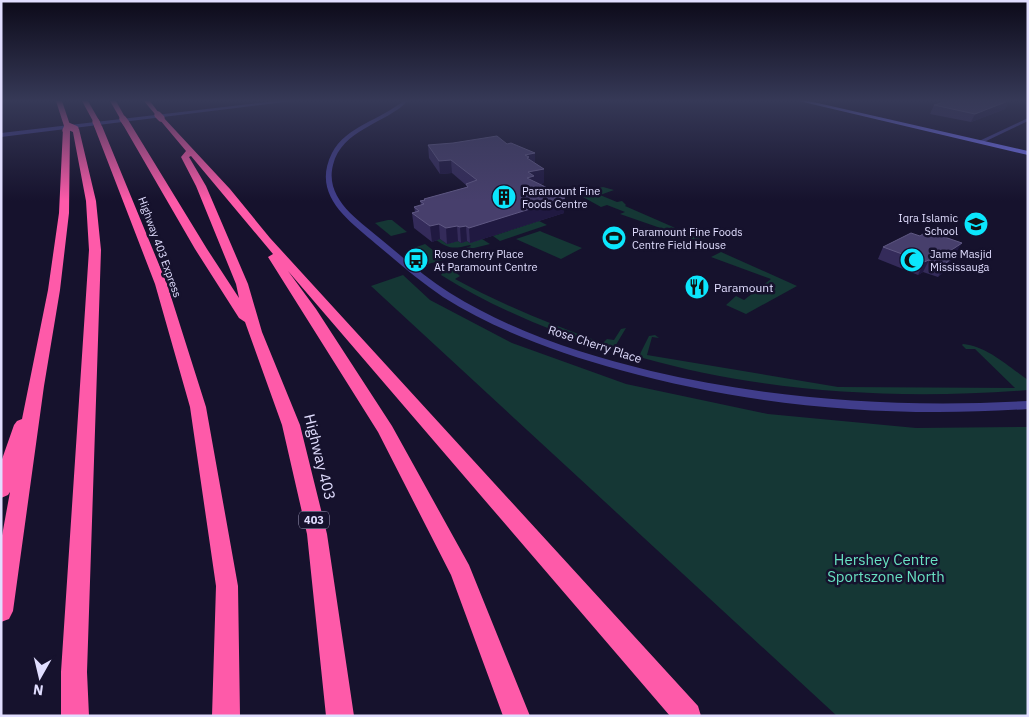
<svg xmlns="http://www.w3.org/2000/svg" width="1029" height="717" font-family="'IBM Plex Sans',sans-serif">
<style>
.green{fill:#153735}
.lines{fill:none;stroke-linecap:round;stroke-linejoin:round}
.minor{fill:#403d8b;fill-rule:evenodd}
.tertiary{fill:#403d8b;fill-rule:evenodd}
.secondary{fill:#7876fe;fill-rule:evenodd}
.motorway{fill:#fe5aa9;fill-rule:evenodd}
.motorway-bridge{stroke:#fe5aa9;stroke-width:7}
.wall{fill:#342b5a}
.shaded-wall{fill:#201941}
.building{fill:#473f6c;stroke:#5f5883}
.labels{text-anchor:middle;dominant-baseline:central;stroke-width:5;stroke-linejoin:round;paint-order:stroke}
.far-poi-label{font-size:11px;fill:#e1deff;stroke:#16122d;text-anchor:start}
.far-street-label{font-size:11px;fill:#e1deff;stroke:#16122d}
.shield{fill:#16122d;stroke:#a4a1c0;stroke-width:1}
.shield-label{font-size:11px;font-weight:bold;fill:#e1deff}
.poi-label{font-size:12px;fill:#e1deff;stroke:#16122d;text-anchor:start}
.street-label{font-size:12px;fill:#e1deff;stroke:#16122d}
.near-street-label{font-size:15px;fill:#e1deff;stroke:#16122d}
.near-park-label{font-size:15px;fill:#68e1c2;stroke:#16122d}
</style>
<rect width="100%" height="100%" fill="#16122d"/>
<g class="green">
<path d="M603,187L614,190L600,195L617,202L622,201L626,205L625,206L719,247L718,248L620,214L625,212L607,205L601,207L583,197L597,192L594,189Z"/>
<path d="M388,220H392L407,232L391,236L375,223Z"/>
<path d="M539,221L547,225L500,241L493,236Z"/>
<path d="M540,231L542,232L582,248L561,259L516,239Z"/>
<path d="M440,239L447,244L458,241L461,243L467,241L470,243L482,239L490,244L474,248H466L471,246L470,245C453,249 449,249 436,240Z"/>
<path d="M425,244L443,258V260L428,264L408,250Z"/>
<path d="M721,252L797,286L746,314L726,305L736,296L744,300L771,279L711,257Z"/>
<path d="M467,264L474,265L476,267L455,272L460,276L455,279C503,305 552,325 603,343L607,339L614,340L621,329L626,328L614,348L609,350C550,331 494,308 441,275L443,272Z"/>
<path d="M403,275L430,300L512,343L626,384L768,414L916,428L1028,427V716H837L371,286Z"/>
<path d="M655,335L659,338L652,337L647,355L838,387L1015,388L975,349H966L962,345L963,344C987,346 1009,367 1028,380V390C899,400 767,393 643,358L640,355L641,352L649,336Z"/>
</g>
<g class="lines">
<g class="minor">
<path d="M403,101H408C385,124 342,129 333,165C324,200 361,222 383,241C405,259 426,278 450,293C511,331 581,354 651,371C775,400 900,408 1028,401V409C890,418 754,407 620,370C559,353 497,331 443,297C419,281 398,262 376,244C348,220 311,195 332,153C346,126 381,120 403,101Z"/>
<path d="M1028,118V121L982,143L977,142Z"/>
</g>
<path class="tertiary" d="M276,101H293L1,137V133Z"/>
<path class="secondary" d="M799,101H809L1028,151V155Z"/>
<g class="motorway">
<path d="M56,101H62L71,128L64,126Z"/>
<path d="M82,101H88L100,122L98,123H94Z"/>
<path d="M110,101H116L126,119L125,120H121Z"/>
<path d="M144,101H150L161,116L163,117L230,189L270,238L698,706L701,716H670L288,271L316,309L392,426L469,565L530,716H503L451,575L378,432L268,257L273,254L191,156L189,157L206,186L248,284L262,332L300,425L327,534L354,716H326L307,534L282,425L245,322L239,318L195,249L122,123L126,121L130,123L207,249L239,298L236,284L196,186L181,157L186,151Z"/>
<path d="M95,124L102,126L167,284L206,407L238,586L240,716H212L216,586L190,407L155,284L94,126Z"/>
<path d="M72,127L79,129L96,201L101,250L87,672L89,716H61V672L89,250L86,201Z"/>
<path d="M63,128L70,130L69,213L60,290L44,386L13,611L9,619L1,622V541L10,492L8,495L1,498V462L14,425L17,421L22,419L48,290L59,213Z"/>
</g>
<g class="motorway-bridge">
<path d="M158,115L161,118"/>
<path d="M123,119L126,123"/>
<path d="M96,122L98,126"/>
<path d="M66,130L68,126L75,129"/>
</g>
</g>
<g class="wall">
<path d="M1009,101L1005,109L971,122L930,114L934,105Z"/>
<path d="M507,144L535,153V163L544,169V183L540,184L564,196V213L470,243L467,241L461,243L458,241L447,244L440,239L432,242L414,228L412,213L415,212L414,207L421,205L420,201L424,200V199L467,187L466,185L452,173L440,174L429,158L428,145Z"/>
<path d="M883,247L955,255L951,258H952L946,270L938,277L923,272L918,275L878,259Z"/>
</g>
<g class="shaded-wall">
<path d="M1009,101L1005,109L971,122L975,114Z"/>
<path d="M535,153V166L526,171L525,155Z"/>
<path d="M451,160L452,173L440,174L439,161Z"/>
<path d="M544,169V183L534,185L527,192L528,172Z"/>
<path d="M564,196V199L565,198L564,213L470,243L469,228Z"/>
<path d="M439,224L440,239L432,242L430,226Z"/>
<path d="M457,226L458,241L447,244L446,228Z"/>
<path d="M466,226L467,241L461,243L460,227Z"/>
<path d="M962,243L955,255L943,264L944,255Z"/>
<path d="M952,258L946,270L938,277L944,265Z"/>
<path d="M929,260L923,272L918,275L924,262Z"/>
</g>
<g class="building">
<path d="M947,101H1008L975,114L934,105Z"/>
<path d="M497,136L507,144L511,143L535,153L525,155L529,157L527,158L544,169L528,172L534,176L527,178L564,196L561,197L565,198L469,228L466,226L460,227L457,226L446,228L439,224L430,226L412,213L419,211L414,207L424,204L420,201L425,200L424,199L468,187L466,184L477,180L451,160L439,161L428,145L453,143Z"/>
<path d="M927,231L962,243L944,255L952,258L944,265L929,260L924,262L883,247L911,233L920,236Z"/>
</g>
<linearGradient id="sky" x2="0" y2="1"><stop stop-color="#0c0a19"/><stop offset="0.5" stop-color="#363957"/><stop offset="1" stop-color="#363957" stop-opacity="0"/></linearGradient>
<rect width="1029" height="201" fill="url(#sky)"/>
<defs>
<symbol id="building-disc" viewBox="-11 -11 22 22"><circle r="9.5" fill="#0be6fd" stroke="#16122d"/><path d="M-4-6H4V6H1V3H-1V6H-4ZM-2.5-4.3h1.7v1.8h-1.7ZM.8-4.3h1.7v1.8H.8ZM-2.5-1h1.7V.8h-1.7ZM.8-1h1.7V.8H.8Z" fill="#111"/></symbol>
<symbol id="school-disc" viewBox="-11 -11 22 22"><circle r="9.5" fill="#0be6fd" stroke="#16122d"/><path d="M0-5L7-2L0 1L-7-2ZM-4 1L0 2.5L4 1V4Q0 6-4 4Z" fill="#111"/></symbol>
<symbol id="stadium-disc" viewBox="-11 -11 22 22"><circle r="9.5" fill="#0be6fd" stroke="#16122d"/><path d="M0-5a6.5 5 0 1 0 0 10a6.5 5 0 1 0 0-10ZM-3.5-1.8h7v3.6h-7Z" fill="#111"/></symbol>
<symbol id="bus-disc" viewBox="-11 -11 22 22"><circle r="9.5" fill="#0be6fd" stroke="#16122d"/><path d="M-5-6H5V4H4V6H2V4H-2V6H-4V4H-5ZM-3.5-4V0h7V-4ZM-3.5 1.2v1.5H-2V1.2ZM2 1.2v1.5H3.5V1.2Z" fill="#111"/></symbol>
<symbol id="mosque-disc" viewBox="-11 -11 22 22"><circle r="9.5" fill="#0be6fd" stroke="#16122d"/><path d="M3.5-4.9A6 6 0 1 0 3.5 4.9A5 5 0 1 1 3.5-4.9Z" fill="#111"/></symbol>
<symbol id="restaurant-disc" viewBox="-11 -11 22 22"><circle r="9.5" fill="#0be6fd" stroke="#16122d"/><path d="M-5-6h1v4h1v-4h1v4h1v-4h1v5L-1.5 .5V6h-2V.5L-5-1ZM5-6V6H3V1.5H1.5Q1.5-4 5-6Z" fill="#111"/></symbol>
</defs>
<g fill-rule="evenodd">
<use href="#building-disc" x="490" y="183" width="28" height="28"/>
<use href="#school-disc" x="962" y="210" width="28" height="28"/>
<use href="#stadium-disc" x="600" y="224" width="28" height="28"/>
<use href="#bus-disc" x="402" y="246" width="28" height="28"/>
<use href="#mosque-disc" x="898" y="246" width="28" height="28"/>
<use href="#restaurant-disc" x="683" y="273" width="28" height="28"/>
</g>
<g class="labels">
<g class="far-poi-label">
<text x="522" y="191">Paramount Fine<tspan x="522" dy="13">Foods Centre</tspan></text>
<text x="958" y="218" text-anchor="end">Iqra Islamic<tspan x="958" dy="13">School</tspan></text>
<text x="632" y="232">Paramount Fine Foods<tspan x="632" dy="13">Centre Field House</tspan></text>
<text x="434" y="254">Rose Cherry Place<tspan x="434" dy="13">At Paramount Centre</tspan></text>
<text x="930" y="254">Jame Masjid<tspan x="930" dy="13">Mississauga</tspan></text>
</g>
<g class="far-street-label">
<text transform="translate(160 247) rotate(70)">Highway 403 Express</text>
</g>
<rect class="shield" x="299" y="511.5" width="30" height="17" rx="4"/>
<g class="shield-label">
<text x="314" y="520">403</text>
</g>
<g class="poi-label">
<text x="714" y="287">Paramount</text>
</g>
<g class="street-label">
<text transform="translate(595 344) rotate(18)">Rose Cherry Place</text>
</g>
<g class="near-street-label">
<text transform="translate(320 457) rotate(76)">Highway 403</text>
</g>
<g class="near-park-label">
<text x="886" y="559">Hershey Centre<tspan x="886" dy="17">Sportszone North</tspan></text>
</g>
</g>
<rect width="1029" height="717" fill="none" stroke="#e1deff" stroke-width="5"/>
<g transform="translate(40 677) rotate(188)" stroke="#16122d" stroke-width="4" paint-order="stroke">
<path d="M0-4L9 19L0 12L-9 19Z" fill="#e1deff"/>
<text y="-8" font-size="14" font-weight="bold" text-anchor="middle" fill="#e1deff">N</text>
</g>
</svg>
